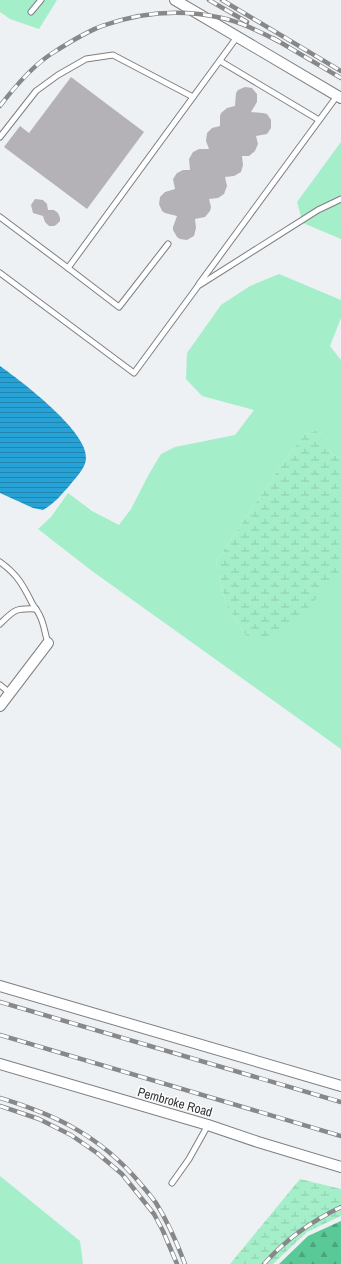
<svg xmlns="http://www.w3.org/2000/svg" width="341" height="1264" font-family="'Archivo Narrow',sans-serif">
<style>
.grass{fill:#a4eec9}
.forest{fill:url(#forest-firs)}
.wetland{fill:url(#wetland-marsh)}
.water{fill:url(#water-rules)}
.building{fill:#b4b2b6}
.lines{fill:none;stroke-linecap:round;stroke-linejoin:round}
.lane-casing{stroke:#7d7f82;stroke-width:7}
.street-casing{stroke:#7d7f82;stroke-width:12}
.lane{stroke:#fff;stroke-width:5}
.street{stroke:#fff;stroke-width:10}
.rail-casing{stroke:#86888a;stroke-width:4.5}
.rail{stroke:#fff;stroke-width:3;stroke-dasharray:9;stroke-linecap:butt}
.labels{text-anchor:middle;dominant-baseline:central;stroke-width:3;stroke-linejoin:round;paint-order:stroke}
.street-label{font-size:13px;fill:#353637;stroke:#fff}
</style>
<defs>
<pattern id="forest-firs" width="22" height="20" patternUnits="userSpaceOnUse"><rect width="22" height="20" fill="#58c997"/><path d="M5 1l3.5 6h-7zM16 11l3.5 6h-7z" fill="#4aa47c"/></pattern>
<pattern id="wetland-marsh" width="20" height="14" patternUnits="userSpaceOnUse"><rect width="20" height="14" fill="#a4eec9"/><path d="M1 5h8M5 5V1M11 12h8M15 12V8" fill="none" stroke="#8ecdad"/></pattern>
<pattern id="water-rules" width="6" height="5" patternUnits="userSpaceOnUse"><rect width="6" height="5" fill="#27a2d6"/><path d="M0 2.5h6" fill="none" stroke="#2285ae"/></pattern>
</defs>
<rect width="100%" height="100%" fill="#eef1f4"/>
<g class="grass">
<path d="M0,0H57L39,29L10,19L0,12Z"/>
<path d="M341,142V239L303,223L297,202Z"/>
<path d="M279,274L341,300V318L330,346L341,360V458L332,454L316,432L304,435L282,464L216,562L226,605L247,637L330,581L341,570V749L92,571L38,529L51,517L68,493L92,511L119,525L131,509L149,474L161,454L175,447L235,435L254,410L202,396L186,379L187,353L221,305L250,286Z"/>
<path d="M0,1176L80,1241L83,1264H0Z"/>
</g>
<path class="forest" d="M341,1221V1264H279L308,1236Z"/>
<g class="wetland">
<path d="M316,431L332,454L341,458V570L291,627L269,639L247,637L226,605L216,562L282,464L304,435Z"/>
<path d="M300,1179L341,1189V1216L307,1232L273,1264H230Z"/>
</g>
<path class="water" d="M0,366C21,381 89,432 86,459C85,469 76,477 70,485C62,494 54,504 43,510L33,508L0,493Z"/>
<g class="building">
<path d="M71,77L144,132L87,209L4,147L20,126L29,133Z"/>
<path d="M245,87L252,88L257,94V102L251,112L263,113L267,114L271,120V128L267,134L256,136L258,144L255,151L249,156H242L243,165L241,172L234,176L225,177L227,186L224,194L218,198L209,199L211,207L210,211L205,217L195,219L196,228L194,236L187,240L180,239L177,237L173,230V227L177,216L165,213L162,211L159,204L160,197L165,192L175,189L173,179L177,173L183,170H190L189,159L193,152L199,149H209L206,141L207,133L212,128L220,126V116L221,113L227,108L235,106L236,93L238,90Z"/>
<path d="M35,199L43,200L47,204L48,210H54L58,213L60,218V221L56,225L54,226H49L45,222L43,216L33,213L31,205Z"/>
</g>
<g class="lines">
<defs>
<g id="lane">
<path d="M31,12L41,0"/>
<path d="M220,61L319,120"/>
<path d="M0,137L36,91L58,75L86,59L113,55L193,97"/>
<path d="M0,217L68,268L237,37"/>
<path d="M68,268L119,307L168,244"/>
<path d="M0,273L134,373L198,286L318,210L341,199"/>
<path d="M199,284L337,96"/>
<path d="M0,562C17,574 23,585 32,603C34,607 38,611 40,616C44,624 45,634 48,643"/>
<path d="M0,624C14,610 15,608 36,609"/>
<path d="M0,685L10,693"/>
<path d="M172,1183L189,1159L208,1125"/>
</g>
<g id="street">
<path d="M175,0L341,98"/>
<path d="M0,706L48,643"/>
<path d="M0,986L341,1086"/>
<path d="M0,1064L208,1125L258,1142L341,1167"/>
</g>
</defs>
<use href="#lane" class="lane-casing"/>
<use href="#street" class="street-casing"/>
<use href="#lane" class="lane"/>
<use href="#street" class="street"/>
<defs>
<g id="rail">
<path d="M209,0L247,22"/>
<path d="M222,0L341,71"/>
<path d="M273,38L341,78"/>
<path d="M0,106C13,89 33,66 51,54C65,45 89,30 105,25C142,12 183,9 222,18C241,22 260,32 278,41"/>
<path d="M0,1002L341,1102"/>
<path d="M0,1035L341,1136"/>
<path d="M0,1098C56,1115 100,1136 139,1182C145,1189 151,1196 156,1203C168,1222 177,1243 185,1264"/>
<path d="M0,1106L39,1119L71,1135L97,1153L122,1174L154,1214L163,1231L177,1264"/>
<path d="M264,1264C285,1240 312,1221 341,1207"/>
</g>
</defs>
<use href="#rail" class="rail-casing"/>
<use href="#rail" class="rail"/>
</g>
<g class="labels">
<g class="street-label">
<text transform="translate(175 1102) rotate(16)">Pembroke Road</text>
</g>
</g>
</svg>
